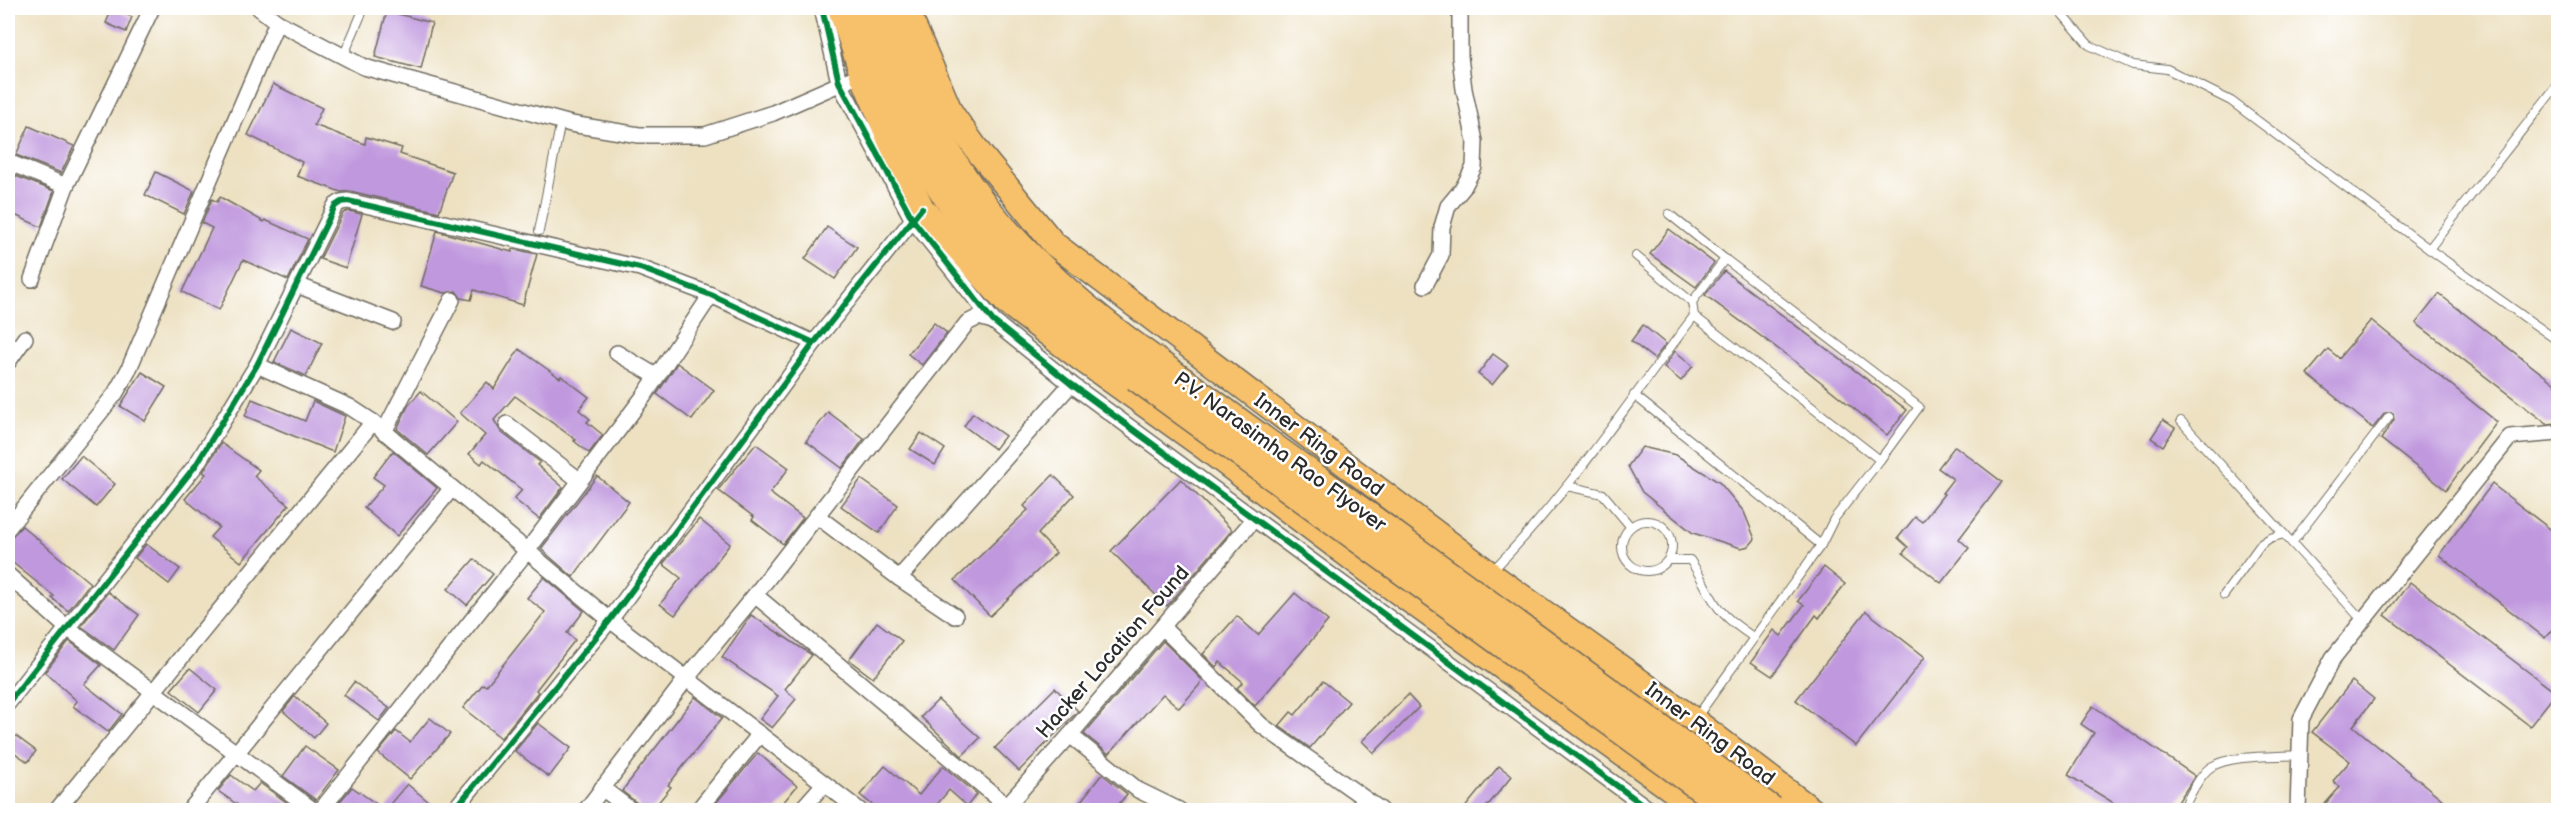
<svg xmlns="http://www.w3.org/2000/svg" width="2566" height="818" font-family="'Balsamiq Sans',sans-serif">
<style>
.building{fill:#c098de}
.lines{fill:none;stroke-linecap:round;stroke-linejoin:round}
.service-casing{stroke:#6f6b60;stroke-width:10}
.minor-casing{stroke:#6f6b60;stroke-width:18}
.primary-casing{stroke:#6f6b60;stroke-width:27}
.motorway-casing{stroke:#6f6b60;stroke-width:30}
.service{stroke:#fff;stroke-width:8}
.minor{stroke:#fff;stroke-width:15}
.primary{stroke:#f7c06b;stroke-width:24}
.motorway{stroke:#f7c06b;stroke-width:27}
.motorway-bridge-casing{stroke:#6f6b60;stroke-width:30;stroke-linecap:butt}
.motorway-bridge{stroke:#f7c06b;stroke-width:27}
.cycleway-casing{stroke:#fff;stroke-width:10}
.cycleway{stroke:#00873e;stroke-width:6}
.labels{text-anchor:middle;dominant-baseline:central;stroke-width:5;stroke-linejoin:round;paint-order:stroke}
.street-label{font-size:21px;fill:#2b2b2b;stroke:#fff}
</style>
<rect width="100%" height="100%" fill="#fff"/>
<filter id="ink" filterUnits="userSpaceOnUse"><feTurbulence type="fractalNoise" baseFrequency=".0167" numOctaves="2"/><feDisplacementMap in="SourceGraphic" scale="12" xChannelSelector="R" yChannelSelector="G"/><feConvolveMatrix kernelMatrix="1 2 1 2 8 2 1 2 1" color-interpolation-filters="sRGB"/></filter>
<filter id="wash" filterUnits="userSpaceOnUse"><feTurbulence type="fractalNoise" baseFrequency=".008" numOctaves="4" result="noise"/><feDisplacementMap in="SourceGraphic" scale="24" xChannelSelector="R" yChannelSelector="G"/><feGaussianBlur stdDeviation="1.35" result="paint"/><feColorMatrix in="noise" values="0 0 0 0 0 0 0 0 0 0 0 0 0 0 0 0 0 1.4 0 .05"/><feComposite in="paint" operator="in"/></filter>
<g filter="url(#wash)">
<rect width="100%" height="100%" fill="#ede1c2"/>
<g id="blocks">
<g class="building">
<path d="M112,9L132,17L126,32L106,23Z"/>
<path d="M387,11L432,23L421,69L375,57Z"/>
<path d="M273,84L322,108L314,125L365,144L366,137L402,148L400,154L453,172L439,212L350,191L341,192L297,176L302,162L248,135Z"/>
<path d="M29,126L74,146L61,173L16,155Z"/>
<path d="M156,172L194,191L184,214L145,195Z"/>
<path d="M8,173L54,191L41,227L8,212Z"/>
<path d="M220,197L264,222L265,220L308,239L288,280L243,260L219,310L182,292L212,228L202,223L212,199L217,202Z"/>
<path d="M348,211L362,214L346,268L320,259L343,213Z"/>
<path d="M827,227L857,247L835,279L805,259Z"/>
<path d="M1669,229L1714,263L1696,287L1650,254Z"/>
<path d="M437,231L512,252L513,249L537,254L523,305L474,290L471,300L461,298L456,291L445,293L421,286Z"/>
<path d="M1724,271L1907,410L1887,435L1796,362L1705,295Z"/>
<path d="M2439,294L2559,387V423L2547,424L2416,323Z"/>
<path d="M2371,320L2497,422L2446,490L2381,439L2394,420L2393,413H2385L2373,428L2307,374L2328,349L2339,358Z"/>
<path d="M934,323L947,333L922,365L908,354Z"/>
<path d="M1643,325L1666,344L1654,359L1631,341Z"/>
<path d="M291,328L322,343L306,376L274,362Z"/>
<path d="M519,349L560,378L561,376L589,397L579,410L590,419L587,422L603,435L589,453L574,441L576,440L515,396L494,420L501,432L540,462L537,465L563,487L539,519L514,499L522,490L484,460L481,464L469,454L485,435L460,413L487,382L494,389Z"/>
<path d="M1675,351L1693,366L1681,381L1664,367Z"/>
<path d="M1493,354L1508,365L1492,385L1478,374Z"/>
<path d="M677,363L714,390L692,420L657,394Z"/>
<path d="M142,372L166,387L145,421L120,406Z"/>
<path d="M421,391L457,422L428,455L397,429L408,406Z"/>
<path d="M252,399L305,421L313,401L345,416L333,452L245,416Z"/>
<path d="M828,412L864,439L842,468L806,441Z"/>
<path d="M973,413L1005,436L995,449L964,426Z"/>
<path d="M2163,420L2175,428L2163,446L2151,438Z"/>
<path d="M921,433L945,449L935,465L910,449Z"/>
<path d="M221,443L259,470L254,476L289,505L241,562L210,537L219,527L185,499L206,474L203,472Z"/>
<path d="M756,444L789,468L770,493L803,518L783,544L752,520L754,517L718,490Z"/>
<path d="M1955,446L2002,482L1959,539L1969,548L1941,583L1903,553L1908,547L1898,538L1915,517L1922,522L1944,494L1942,493L1953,479L1938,468Z"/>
<path d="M1642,447L1676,455L1720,483L1744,512L1755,539L1749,546L1741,548L1693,533L1642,492L1628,466Z"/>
<path d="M393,451L437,488L397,536L364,508L384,485L373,477Z"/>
<path d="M81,456L115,484L96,507L62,479Z"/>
<path d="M1053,475L1074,495L1038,534L1056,553L990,616L955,580L1028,510L1024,506Z"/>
<path d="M597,476L629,502L573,577L541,549Z"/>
<path d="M861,479L898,505L879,533L841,506Z"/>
<path d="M1181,479L1232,530L1167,606L1111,551Z"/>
<path d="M2492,484L2559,536V621L2545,638L2439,555Z"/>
<path d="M699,519L730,544L675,615L660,604L681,578L663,564Z"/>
<path d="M22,526L90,583L68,611L52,598L54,596L8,559V540Z"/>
<path d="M146,544L180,569L169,584L135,558Z"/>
<path d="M474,559L493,574L467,605L448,589Z"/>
<path d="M1824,567L1845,584L1819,618L1816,615L1772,676L1751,662L1774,630L1781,636L1804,605L1798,601Z"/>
<path d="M544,577L584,611L567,633L575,640L536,690L538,692L501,738L463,708L483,684L486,686L545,612L527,598Z"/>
<path d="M2410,582L2556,693L2530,726L2385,615Z"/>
<path d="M108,592L139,615L114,650L81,626Z"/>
<path d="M1295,593L1328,621L1255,706L1237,688L1243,682L1220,662L1216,667L1203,654L1237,616L1258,635Z"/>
<path d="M1866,611L1925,657L1856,746L1796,700Z"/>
<path d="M751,615L812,655L785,689L796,699L772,728L760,719L778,696L722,657Z"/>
<path d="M877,622L902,641L873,678L849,660Z"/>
<path d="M69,641L101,665L84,684L122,714L108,732L73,706L77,701L45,672Z"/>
<path d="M1163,641L1203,681L1179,708L1163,694L1109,754L1084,734Z"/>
<path d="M190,668L217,690L199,712L171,690Z"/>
<path d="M1323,681L1349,702L1310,748L1279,726L1291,712L1295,715Z"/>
<path d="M2352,681L2374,699L2353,726L2455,810H2333L2325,804L2340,787L2333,781L2350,761L2312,732Z"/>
<path d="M354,682L389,708L379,721L344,695Z"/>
<path d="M1055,688L1078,711L1019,771L995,748Z"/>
<path d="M1408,695L1419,707L1374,753L1362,741Z"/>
<path d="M295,696L326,723L314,738L283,711Z"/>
<path d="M695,697L722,718L668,785L671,787L652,810H641L637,803L622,791Z"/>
<path d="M938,700L980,738L962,756L921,717Z"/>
<path d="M2093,706L2195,776L2173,810H2125L2068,775L2094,733L2081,724Z"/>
<path d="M430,718L450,734L410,779L378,753L396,731L410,742Z"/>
<path d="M538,723L571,748L549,777L515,751Z"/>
<path d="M8,730L36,751L28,762L8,748Z"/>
<path d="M305,746L339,770L316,800L283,776Z"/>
<path d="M758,753L797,786L777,810H710Z"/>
<path d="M885,766L919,795L943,766L977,794L967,806L949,790L934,808L937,810H879L860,795Z"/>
<path d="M1499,766L1512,776L1484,810H1463Z"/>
<path d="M1102,774L1127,794L1114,810H1074Z"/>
<path d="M231,775L253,791L260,783L297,810H245L218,791Z"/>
<path d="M407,784L439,810H333L352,787L385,810Z"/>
</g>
</g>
</g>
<g filter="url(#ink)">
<use href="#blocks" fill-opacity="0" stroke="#6f6b60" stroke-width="1.5"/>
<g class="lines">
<defs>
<g id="service">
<path d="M2057,8L2089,45L2133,65L2167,69L2231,101L2429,249L2558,341"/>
<path d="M343,57L364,8"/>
<path d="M1669,214L1725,259"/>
<path d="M539,231L561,121"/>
<path d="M2429,249L2558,84"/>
<path d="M1636,256L1692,302"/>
<path d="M1694,316L1692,302L1725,259L1919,407L1880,460"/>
<path d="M1634,395L1821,545"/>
<path d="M2181,421L2363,621"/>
<path d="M1567,486L1603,494L1630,526"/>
<circle cx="1647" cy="546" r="25"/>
<path d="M2292,543L2389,417"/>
<path d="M1669,560H1690C1699,573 1704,585 1712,598C1721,615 1737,626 1753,637"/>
<path d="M1491,572C1568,495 1628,402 1694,316L1880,460L1834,519L1821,545L1696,718"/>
<path d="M2224,595L2261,544L2270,538L2284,534"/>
<path d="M2184,810C2187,799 2201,773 2211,767C2232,754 2275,757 2300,755"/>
</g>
<g id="minor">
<path d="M259,8L277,22L364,67L571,124L639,135H705L773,113L862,74"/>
<path d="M822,8L839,82L913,220L993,321L1071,384L1650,810"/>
<path d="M8,162L66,186"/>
<path d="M32,279L66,186L152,8"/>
<path d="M297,285L393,322"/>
<path d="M1425,285L1441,255L1442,227L1448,206L1463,188L1474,167L1475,141L1464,89L1460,57V8"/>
<path d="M617,353L656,376"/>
<path d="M8,362L25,338"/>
<path d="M257,365L350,407L373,422L610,620L859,810"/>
<path d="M507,424L579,480"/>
<path d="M384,432L452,300"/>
<path d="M817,516L899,578L955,616"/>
<path d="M8,528L115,394L128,371L277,22"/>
<path d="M8,575L66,627L313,810"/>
<path d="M899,578L1071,384"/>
<path d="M755,595L1007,806"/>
<path d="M1163,628L1261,725L1381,810"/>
<path d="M8,703L196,465L257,365L335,206L341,202L348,201L640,268L711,295L814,343"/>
<path d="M1070,735L1138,790L1179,810"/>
<path d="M602,788L631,810"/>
<path d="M57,810L373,422"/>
<path d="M190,810L452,488"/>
<path d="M321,810L527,551L644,396L711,295"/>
<path d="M454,810L610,620L814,343L918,213"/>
<path d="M586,810L686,679L755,595L967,323L979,317L993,321"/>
<path d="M698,810L760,734"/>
<path d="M801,810L824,784"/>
<path d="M1003,810L1070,735L1254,519"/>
<path d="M2298,810L2301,719L2333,658L2510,437L2558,433"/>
</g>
<g id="primary">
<path d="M840,8L862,74L897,157L922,208L1006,302L1081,359L1201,445L1370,572L1700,810"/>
<path d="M906,8L951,113L980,154L1054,244L1489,573L1694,720L1812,810"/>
</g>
<g id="motorway">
<path d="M864,8C881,84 923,171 973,232C1020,288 1078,334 1136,377"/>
<path d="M890,8C926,167 1023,265 1151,358"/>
</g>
</defs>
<use href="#service" class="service-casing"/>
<use href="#minor" class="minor-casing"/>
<use href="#primary" class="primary-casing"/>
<use href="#motorway" class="motorway-casing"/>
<use href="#service" class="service"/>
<use href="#minor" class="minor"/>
<use href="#primary" class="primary"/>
<use href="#motorway" class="motorway"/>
<defs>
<g id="motorway-bridge">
<path d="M1151,358L1772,810"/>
<path d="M1136,377L1731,810"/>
</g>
</defs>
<use href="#motorway-bridge" class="motorway-bridge-casing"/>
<use href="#motorway-bridge" class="motorway-bridge"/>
<defs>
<g id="cycleway">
<path d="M822,8L839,82L913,220L993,321L1071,384L1650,810"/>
<path d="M8,703L196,465L257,365L335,206L341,202L348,201L640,268L711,295L814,343"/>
<path d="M454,810L610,620L814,343L922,208"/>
</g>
</defs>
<use href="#cycleway" class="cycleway-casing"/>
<use href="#cycleway" class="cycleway"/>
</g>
</g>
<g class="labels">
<g class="street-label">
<text transform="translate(1319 445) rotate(37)">Inner Ring Road</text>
<text transform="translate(1280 452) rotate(36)">P.V. Narasimha Rao Flyover</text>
<text transform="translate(1113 652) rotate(-49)">Hacker Location Found</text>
<text transform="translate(1710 734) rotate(37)">Inner Ring Road</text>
</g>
</g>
<rect width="2566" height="818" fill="none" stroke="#fff" stroke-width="30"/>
</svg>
